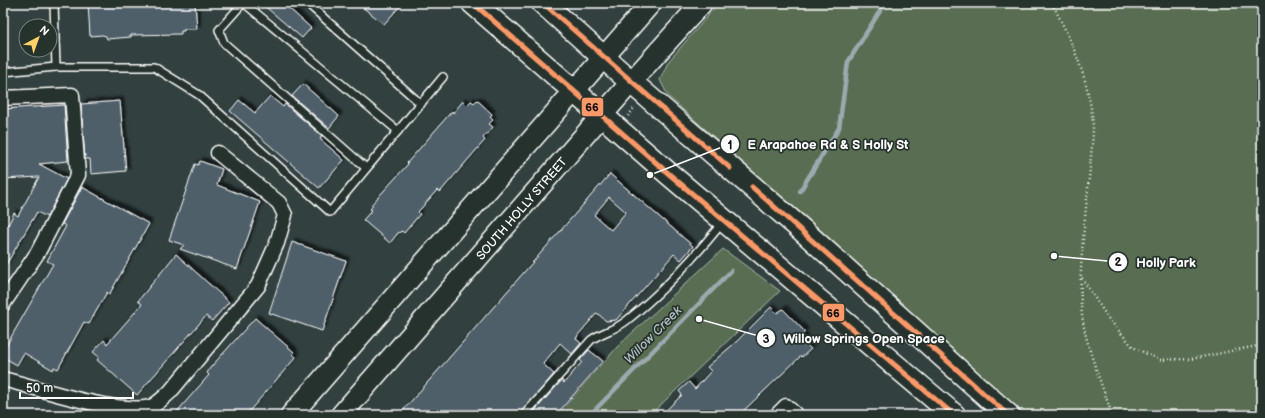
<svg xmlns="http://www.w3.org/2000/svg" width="1265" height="418" font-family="'Balsamiq Sans',sans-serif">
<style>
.green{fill:#586d51;stroke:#acb6a8}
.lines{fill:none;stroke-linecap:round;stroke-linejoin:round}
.stream{stroke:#9caab0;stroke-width:4.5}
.building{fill:#4f5f6b;stroke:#fff;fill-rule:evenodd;filter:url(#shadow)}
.service-casing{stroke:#fff;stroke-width:10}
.minor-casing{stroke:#fff;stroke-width:17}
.secondary-casing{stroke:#fff;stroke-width:23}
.primary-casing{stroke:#fff;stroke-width:25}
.path{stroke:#fff;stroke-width:2.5;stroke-dasharray:1 3;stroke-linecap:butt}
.service{stroke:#26332d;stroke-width:7}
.minor{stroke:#26332d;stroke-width:14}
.secondary{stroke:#26332d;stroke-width:20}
.primary{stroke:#26332d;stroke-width:22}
.bus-1-casing{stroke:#26332d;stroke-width:8}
.bus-1{stroke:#fc9868;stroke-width:5}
.labels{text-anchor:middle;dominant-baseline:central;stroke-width:3.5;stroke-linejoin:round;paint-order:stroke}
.street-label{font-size:12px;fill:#fff;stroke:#26332d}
.water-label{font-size:13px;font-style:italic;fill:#b5bfc4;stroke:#26332d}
.leader{fill:none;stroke:#fff;stroke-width:1.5}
.callout-dot{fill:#fff;stroke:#26332d;stroke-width:1.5}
.mark-label{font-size:12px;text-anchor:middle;font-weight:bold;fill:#111}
.callout-label{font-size:13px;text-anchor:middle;font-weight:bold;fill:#fff;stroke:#26332d;stroke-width:3.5;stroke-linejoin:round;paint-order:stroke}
.line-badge{stroke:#26332d;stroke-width:1.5}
.pale-badge-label{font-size:11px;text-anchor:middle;font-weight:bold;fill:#111}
</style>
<defs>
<filter id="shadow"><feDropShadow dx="3.5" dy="-3.5" stdDeviation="1" flood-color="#0009"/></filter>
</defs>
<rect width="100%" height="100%" fill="#324040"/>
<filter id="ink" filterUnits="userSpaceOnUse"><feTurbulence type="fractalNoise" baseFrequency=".025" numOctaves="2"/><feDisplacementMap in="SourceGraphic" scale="8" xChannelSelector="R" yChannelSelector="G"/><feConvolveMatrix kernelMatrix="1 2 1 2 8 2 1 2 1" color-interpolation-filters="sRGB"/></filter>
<g filter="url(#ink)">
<g class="green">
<path d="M719,3H1262V415H1024L668,96L660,80L668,62Z"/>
<path d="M723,249L780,291L650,415H558L618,346Z"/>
</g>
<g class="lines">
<g class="stream">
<path d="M800,191L839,128L848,62L885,3"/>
<path d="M590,415L731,271"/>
</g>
</g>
<g class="building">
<path d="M88,3H195L197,29H184V31H181V34L131,35V37L107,39L106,36L102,35L90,36Z"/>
<path d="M261,3H283L311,28L302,38Z"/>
<path d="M357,3H403L384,24Z"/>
<path d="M303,84L339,116L329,128L292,96Z"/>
<path d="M270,96L283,107L285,104L322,136L320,139L344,160L319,188L230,111L239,100L255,113Z"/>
<path d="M477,100L492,114L490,117L493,120L489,124L493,127L483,138L485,140L440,192L437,190L418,212L420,214L404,233L402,231L398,233L390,243L363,220L372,210L370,209L373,206L371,205L408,164L407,163L452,111L453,113L463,101L467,105L471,101L474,103Z"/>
<path d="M120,101L126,171L91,174L90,159H85L81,104Z"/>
<path d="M64,105L68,161L39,164L67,179L47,217L37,212L3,270V223L8,225L14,213L18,216L39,177L3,179V109Z"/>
<path d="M200,161L222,169L217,185L260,202L237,269L180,249L184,245L169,240L195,164L198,165Z"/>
<path d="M610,174L693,246L681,260L674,254L616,320L606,321L597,313L578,335L576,339L581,343L572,354L560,343L543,364L554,374L519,415H399ZM609,197L626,212L611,230L594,215Z"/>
<path d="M82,187L149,224L109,295L107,292L89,324L84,322L58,369L54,367L53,370L24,353L17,365L3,357V351L53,264L47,261L66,226L62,224Z"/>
<path d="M292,242L346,261L322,331L269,313Z"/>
<path d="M176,254L229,302L212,321L206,316L137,395L97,360L99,357L93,352L104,340L107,344L142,304L138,301Z"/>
<path d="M771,307L777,313L783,309L805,332L802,335L807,341L805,343L811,349L802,357L801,356L739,415H661L682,395L679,391L689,382L695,389L711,371L707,367L736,342Z"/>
<path d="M255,318L294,352L293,354L296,357L246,415H174L209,375L207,373L210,368Z"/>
<path d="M589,350L603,361L556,415H531L562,380L564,383L582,362L580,360Z"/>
</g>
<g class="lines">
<defs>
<g id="service">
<path d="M54,3L56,67"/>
<path d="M243,3L219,30L224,43L366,168"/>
<path d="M244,3L398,131"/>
<path d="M307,3L421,104"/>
<path d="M3,72L56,67H154L199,95L330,212L443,77"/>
<path d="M524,415L591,340C602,332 615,330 626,321C663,292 693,259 723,222"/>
</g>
<g id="minor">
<path d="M3,98L72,95L78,175L38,252L3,304"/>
<path d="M3,379C39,388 117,415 150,407C157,405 164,397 170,392L258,286L277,243L285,215L279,203L218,153"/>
<path d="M777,415L786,406L796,415"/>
</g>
<g id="secondary">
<path d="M291,415L651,3"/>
<path d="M341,415L631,82L702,3"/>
</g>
<g id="primary">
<path d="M473,3L669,174L954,415"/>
<path d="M543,3L631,82L801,229L1008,415"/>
</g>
</defs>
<use href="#service" class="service-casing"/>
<use href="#minor" class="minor-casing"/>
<use href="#secondary" class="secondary-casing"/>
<use href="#primary" class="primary-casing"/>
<g class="path">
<path d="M1052,3C1072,42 1090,81 1093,126C1093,140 1091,154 1090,168C1086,213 1079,259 1081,304C1083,342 1101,380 1112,415"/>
<path d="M628,116L635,107"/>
<path d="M1082,278L1108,318L1133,347L1160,360L1191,359L1262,345"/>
</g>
<use href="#service" class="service"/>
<use href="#minor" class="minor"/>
<use href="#secondary" class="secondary"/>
<use href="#primary" class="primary"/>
<defs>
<g id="bus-1">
<path d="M473,3L669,174L954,415"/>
<path d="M543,3L730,168"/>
<path d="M752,187L1008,415"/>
</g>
</defs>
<use href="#bus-1" class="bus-1-casing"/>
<use href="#bus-1" class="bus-1"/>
</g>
</g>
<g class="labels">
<g class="street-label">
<text transform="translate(522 209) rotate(-49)">SOUTH HOLLY STREET</text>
</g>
<g class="water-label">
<text transform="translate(653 335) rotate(-45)">Willow Creek</text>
</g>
</g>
<path class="leader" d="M650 175L730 144M1054 256L1118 262M699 319L766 338"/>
<g class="callout-dot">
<circle cx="650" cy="175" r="4"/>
<circle cx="1054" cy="256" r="4"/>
<circle cx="699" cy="319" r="4"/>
<circle cx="730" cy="144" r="10"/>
<circle cx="1118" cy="262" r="10"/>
<circle cx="766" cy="338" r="10"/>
</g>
<g class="mark-label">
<text x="730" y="149">1</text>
<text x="1118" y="266">2</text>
<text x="766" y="343">3</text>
</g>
<g class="callout-label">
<text x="828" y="149">E Arapahoe Rd &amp; S Holly St</text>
<text x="1166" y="267">Holly Park</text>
<text x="864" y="343">Willow Springs Open Space</text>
</g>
<g class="line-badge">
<rect x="581" y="97" width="23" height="20" rx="4" fill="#fc9868"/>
<rect x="822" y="303" width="23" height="19" rx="4" fill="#fc9868"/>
</g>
<g class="pale-badge-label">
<text x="592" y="111">66</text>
<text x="833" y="317">66</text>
</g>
<rect width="1265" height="418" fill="none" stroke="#26332d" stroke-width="16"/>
<rect x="8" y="8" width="1249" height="402" fill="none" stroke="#fff" stroke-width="1.5" filter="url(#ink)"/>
<g transform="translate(38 38) rotate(41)"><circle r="19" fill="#26332d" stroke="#7d8581"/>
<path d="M0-3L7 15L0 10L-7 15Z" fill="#ffd166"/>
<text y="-6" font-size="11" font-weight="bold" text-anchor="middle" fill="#ffffff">N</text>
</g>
<path d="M20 392v6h113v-6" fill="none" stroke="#ffffff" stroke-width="2"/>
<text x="26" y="392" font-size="12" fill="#ffffff" stroke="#26332d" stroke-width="3" paint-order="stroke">50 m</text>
</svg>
